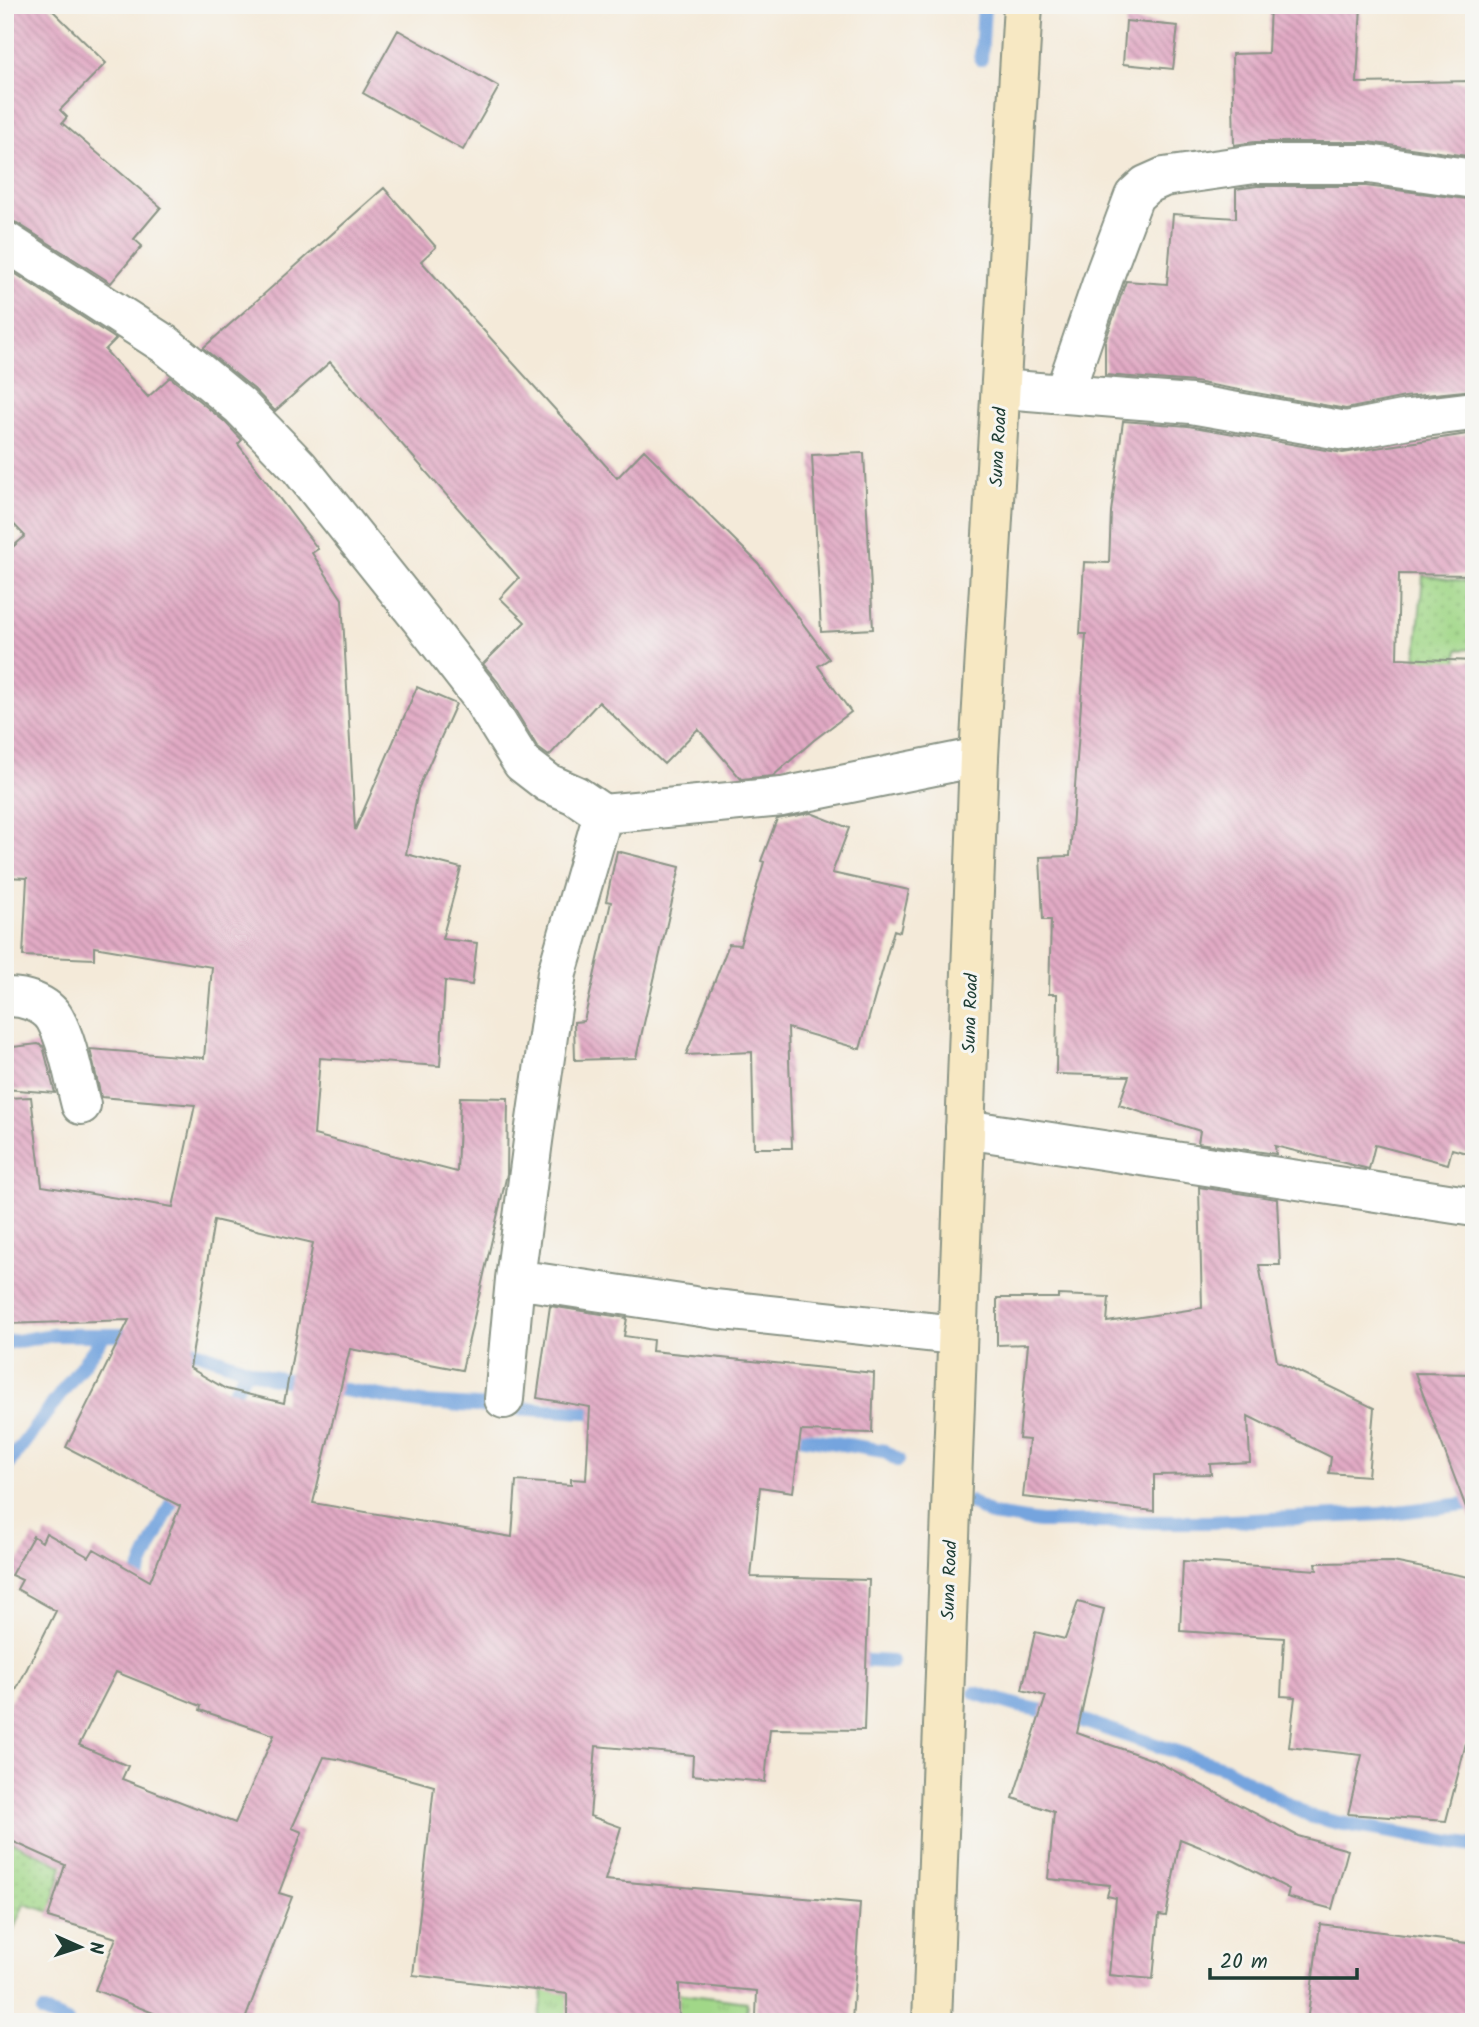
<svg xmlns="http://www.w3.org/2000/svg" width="1479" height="2027" font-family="Kalam,sans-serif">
  <defs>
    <pattern id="grass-tufts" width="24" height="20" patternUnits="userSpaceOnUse" patternTransform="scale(1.75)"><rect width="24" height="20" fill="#a1d788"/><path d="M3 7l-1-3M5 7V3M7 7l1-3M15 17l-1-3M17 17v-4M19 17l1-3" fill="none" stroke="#8ab976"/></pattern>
    <pattern id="park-dots" width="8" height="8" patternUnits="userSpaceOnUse" patternTransform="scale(1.75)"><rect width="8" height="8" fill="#a1d788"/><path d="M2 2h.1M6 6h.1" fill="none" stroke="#8ab976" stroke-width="1.8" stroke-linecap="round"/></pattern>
    <pattern id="building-back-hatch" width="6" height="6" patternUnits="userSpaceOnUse" patternTransform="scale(1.75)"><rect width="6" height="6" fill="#e2aac5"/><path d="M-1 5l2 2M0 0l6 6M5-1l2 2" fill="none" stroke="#b78ca1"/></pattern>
  </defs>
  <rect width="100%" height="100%" fill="#f6f6f2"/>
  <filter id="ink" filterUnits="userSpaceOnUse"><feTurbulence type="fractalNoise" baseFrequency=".0143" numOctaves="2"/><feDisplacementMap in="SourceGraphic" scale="14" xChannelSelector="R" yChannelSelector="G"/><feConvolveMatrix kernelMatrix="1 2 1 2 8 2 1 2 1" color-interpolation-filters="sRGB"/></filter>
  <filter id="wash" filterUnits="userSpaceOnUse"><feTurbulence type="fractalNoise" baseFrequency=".00686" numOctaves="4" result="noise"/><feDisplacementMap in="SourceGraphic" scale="28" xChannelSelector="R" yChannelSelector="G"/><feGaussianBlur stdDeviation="1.57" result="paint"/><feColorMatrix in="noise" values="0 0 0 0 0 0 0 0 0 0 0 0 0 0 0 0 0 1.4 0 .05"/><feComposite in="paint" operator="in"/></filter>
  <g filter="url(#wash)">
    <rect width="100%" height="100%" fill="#f4ead9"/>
    <!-- grass -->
    <path fill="url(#grass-tufts)" stroke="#608a5e" stroke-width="2" d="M 545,1977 L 747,2002 L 746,2022 L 538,2022 Z"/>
    <!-- park -->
    <path fill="url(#park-dots)" stroke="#608a5e" stroke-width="2" d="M 1423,575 L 1474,583 L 1474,649 L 1458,650 L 1455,685 L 1414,678 Z
      M 5,1839 L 62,1865 L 51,1912 L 24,1904 L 5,1951 Z"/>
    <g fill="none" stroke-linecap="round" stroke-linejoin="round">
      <!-- stream -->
      <path stroke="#75a4de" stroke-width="14" d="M 981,59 L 984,5
        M 5,1343 L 53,1335 L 139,1335
        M 176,1344 L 269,1377 L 421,1403 L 606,1413
        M 226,1406 L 247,1369
        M 782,1434 L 884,1451 L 898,1460
        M 5,1468 L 104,1336
        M 970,1502 L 992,1515 L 1040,1522 L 1211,1522 L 1381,1514 L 1474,1503
        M 134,1583 L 179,1486
        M 850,1660 L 892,1662
        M 975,1693 L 1019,1706 L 1065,1715 L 1225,1768 L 1309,1816 L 1339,1823 L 1474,1846
        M 43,2012 L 67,2022"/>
    </g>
    <g id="blocks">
      <!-- building -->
      <path fill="url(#building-back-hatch)" fill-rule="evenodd" d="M 5,5 L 47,5 L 106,63 L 60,110 L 67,117 L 62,123 L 161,207 L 134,239 L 142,246 L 111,283 L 17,223 L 5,219 Z
        M 1270,5 L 1361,5 L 1357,83 L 1474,81 L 1474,157 L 1368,142 L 1255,142 L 1234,145 L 1232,54 L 1268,53 Z
        M 1126,21 L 1178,26 L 1173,69 L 1123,64 Z
        M 398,30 L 499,87 L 463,150 L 363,93 Z
        M 1257,186 L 1366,186 L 1474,200 L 1474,390 L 1405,397 L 1346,409 L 1195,382 L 1105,375 L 1105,342 L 1126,281 L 1167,284 L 1173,214 L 1236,218 L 1236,189 Z
        M 384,188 L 436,247 L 421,261 L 617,478 L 644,450 L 758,563 L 829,659 L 818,666 L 851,712 L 814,740 L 773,776 L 741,779 L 698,729 L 664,764 L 599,702 L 549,756 L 538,748 L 498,682 L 483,664 L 525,622 L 500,598 L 519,578 L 330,362 L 275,411 L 254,389 L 203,348 Z
        M 5,267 L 116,339 L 105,350 L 148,397 L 170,377 L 225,422 L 242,440 L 238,444 L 318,549 L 312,553 L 342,599 L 355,830 L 417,687 L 456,704 L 418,789 L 406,854 L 461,868 L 442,939 L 477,943 L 472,985 L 445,981 L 440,1066 L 320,1058 L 314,1135 L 457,1172 L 460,1097 L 508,1098 L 507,1174 L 462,1370 L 350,1349 L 313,1503 L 512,1537 L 516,1481 L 571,1485 L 571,1479 L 586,1480 L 590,1407 L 537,1398 L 550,1306 L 627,1318 L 624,1336 L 653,1340 L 652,1351 L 874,1373 L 872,1433 L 801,1431 L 793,1492 L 760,1487 L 751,1577 L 869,1580 L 864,1730 L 770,1729 L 765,1782 L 692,1775 L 693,1755 L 596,1746 L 590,1816 L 621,1827 L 605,1880 L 860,1903 L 852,2021 L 756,2016 L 757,1991 L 679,1984 L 679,2022 L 567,2022 L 567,1994 L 413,1975 L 434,1786 L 338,1759 L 324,1757 L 292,1828 L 302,1832 L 279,1893 L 292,1897 L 244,2022 L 176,2022 L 95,1990 L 116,1938 L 48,1917 L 65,1865 L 5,1838 L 5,1712 L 56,1611 L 17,1589 L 22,1580 L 11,1575 L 33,1536 L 42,1542 L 46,1533 L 89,1557 L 94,1549 L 150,1581 L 180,1506 L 66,1447 L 129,1320 L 5,1324 L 5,1098 L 31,1097 L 42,1186 L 173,1207 L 195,1105 L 101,1097 L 90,1049 L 204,1058 L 212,967 L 94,947 L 94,959 L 23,956 L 27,878 L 5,877 L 5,554 L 25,536 L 5,515 ZM 214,1220 L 313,1243 L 284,1403 L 226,1389 L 190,1368 ZM 116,1672 L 201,1706 L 200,1710 L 274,1735 L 235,1823 L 122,1779 L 128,1766 L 79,1745 Z
        M 1123,421 L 1188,426 L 1343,453 L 1474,433 L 1474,575 L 1399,574 L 1397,658 L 1474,661 L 1474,1155 L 1452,1149 L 1448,1164 L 1375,1145 L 1369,1169 L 1275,1146 L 1276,1154 L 1198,1143 L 1200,1131 L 1119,1105 L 1129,1076 L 1056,1074 L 1057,994 L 1049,994 L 1051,920 L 1043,920 L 1040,857 L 1070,856 L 1086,634 L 1080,634 L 1084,562 L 1109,563 L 1111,512 Z
        M 864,453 L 873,629 L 821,632 L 812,455 Z
        M 811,813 L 849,828 L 832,873 L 909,890 L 900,932 L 894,930 L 860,1049 L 788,1028 L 792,1148 L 754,1148 L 752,1052 L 686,1055 L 729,944 L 740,945 L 764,862 L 761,861 L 777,819 Z
        M 617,851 L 680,867 L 636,1058 L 575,1060 L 574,1022 L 584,1021 L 611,902 L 606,901 Z
        M 38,1044 L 43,1046 L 55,1093 L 5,1089 L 5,1048 Z
        M 1199,1187 L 1277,1199 L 1280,1265 L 1259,1265 L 1277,1361 L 1374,1408 L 1368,1476 L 1329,1473 L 1331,1457 L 1248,1416 L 1250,1462 L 1210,1464 L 1211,1474 L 1154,1475 L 1154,1511 L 1023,1497 L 1029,1440 L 1019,1439 L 1028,1344 L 997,1345 L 997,1298 L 1058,1298 L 1058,1295 L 1109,1297 L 1107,1322 L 1202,1308 Z
        M 1415,1373 L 1474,1374 L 1474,1517 L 1470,1518 Z
        M 1183,1561 L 1317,1570 L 1316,1563 L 1393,1562 L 1474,1578 L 1474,1712 L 1446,1821 L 1348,1814 L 1362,1755 L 1289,1747 L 1295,1697 L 1281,1696 L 1284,1638 L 1180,1631 Z
        M 1078,1602 L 1104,1609 L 1077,1733 L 1156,1761 L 1298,1836 L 1348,1850 L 1332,1909 L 1287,1897 L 1289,1889 L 1235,1861 L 1180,1839 L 1166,1916 L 1159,1915 L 1153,1979 L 1109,1975 L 1116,1898 L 1107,1896 L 1110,1885 L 1048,1879 L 1054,1812 L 1013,1798 L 1046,1696 L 1022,1690 L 1035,1632 L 1065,1639 Z
        M 1320,1924 L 1474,1944 L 1474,2022 L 1307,2022 Z"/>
    </g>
  </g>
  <g filter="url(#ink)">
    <use href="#blocks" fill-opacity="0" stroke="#8a9486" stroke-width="2"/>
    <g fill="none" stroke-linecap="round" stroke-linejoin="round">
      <defs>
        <path id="street" d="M 5,241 L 166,345 L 240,406 L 299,467 L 423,622 L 479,694 L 522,763 L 548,783 L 575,795 L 603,814 L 782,797 L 979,757
          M 1002,389 L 1191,404 L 1346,431 L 1408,419 L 1474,411
          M 1064,394 L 1106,271 L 1134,196 L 1146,185 L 1164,177 L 1255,164 L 1368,164 L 1474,179
          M 5,997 C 22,996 46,1003 55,1019 C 68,1042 74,1079 81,1105
          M 965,1129 L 1474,1207
          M 515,1279 L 714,1309 L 956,1335
          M 504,1399 L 515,1279 L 533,1141 L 557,973 L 603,814"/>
        <path id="secondary" d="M 932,2022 L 979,757 L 1023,5"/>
      </defs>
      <!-- street casing -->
      <use href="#street" stroke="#8a9486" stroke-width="42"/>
      <!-- secondary casing -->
      <use href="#secondary" stroke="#8a9486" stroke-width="42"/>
      <!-- street -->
      <use href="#street" stroke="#fff" stroke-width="38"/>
      <!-- secondary -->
      <use href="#secondary" stroke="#f7e8c3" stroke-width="38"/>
    </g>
  </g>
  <g text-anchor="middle" stroke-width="6" stroke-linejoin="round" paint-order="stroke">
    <!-- street labels -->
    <g font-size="18" fill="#1f3d34" stroke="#f6f6f2">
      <text transform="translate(998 447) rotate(-87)" y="6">Suna Road</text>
      <text transform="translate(970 1013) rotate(-88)" y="6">Suna Road</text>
      <text transform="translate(949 1580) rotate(-88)" y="6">Suna Road</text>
    </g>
  </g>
  <!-- margin -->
  <rect width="1479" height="2027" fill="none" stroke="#f6f6f2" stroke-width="28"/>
  <!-- north arrow -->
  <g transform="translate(80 1947) rotate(93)" stroke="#f6f6f2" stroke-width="5" paint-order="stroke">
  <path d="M0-5L12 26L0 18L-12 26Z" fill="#1f3d34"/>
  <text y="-10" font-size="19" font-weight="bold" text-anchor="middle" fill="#1f3d34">N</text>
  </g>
  <!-- scale -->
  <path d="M1210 1968v10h147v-10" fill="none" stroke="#1f3d34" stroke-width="3.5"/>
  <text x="1220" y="1968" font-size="21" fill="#1f3d34" stroke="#f6f6f2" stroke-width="5" paint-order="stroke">20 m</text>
</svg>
